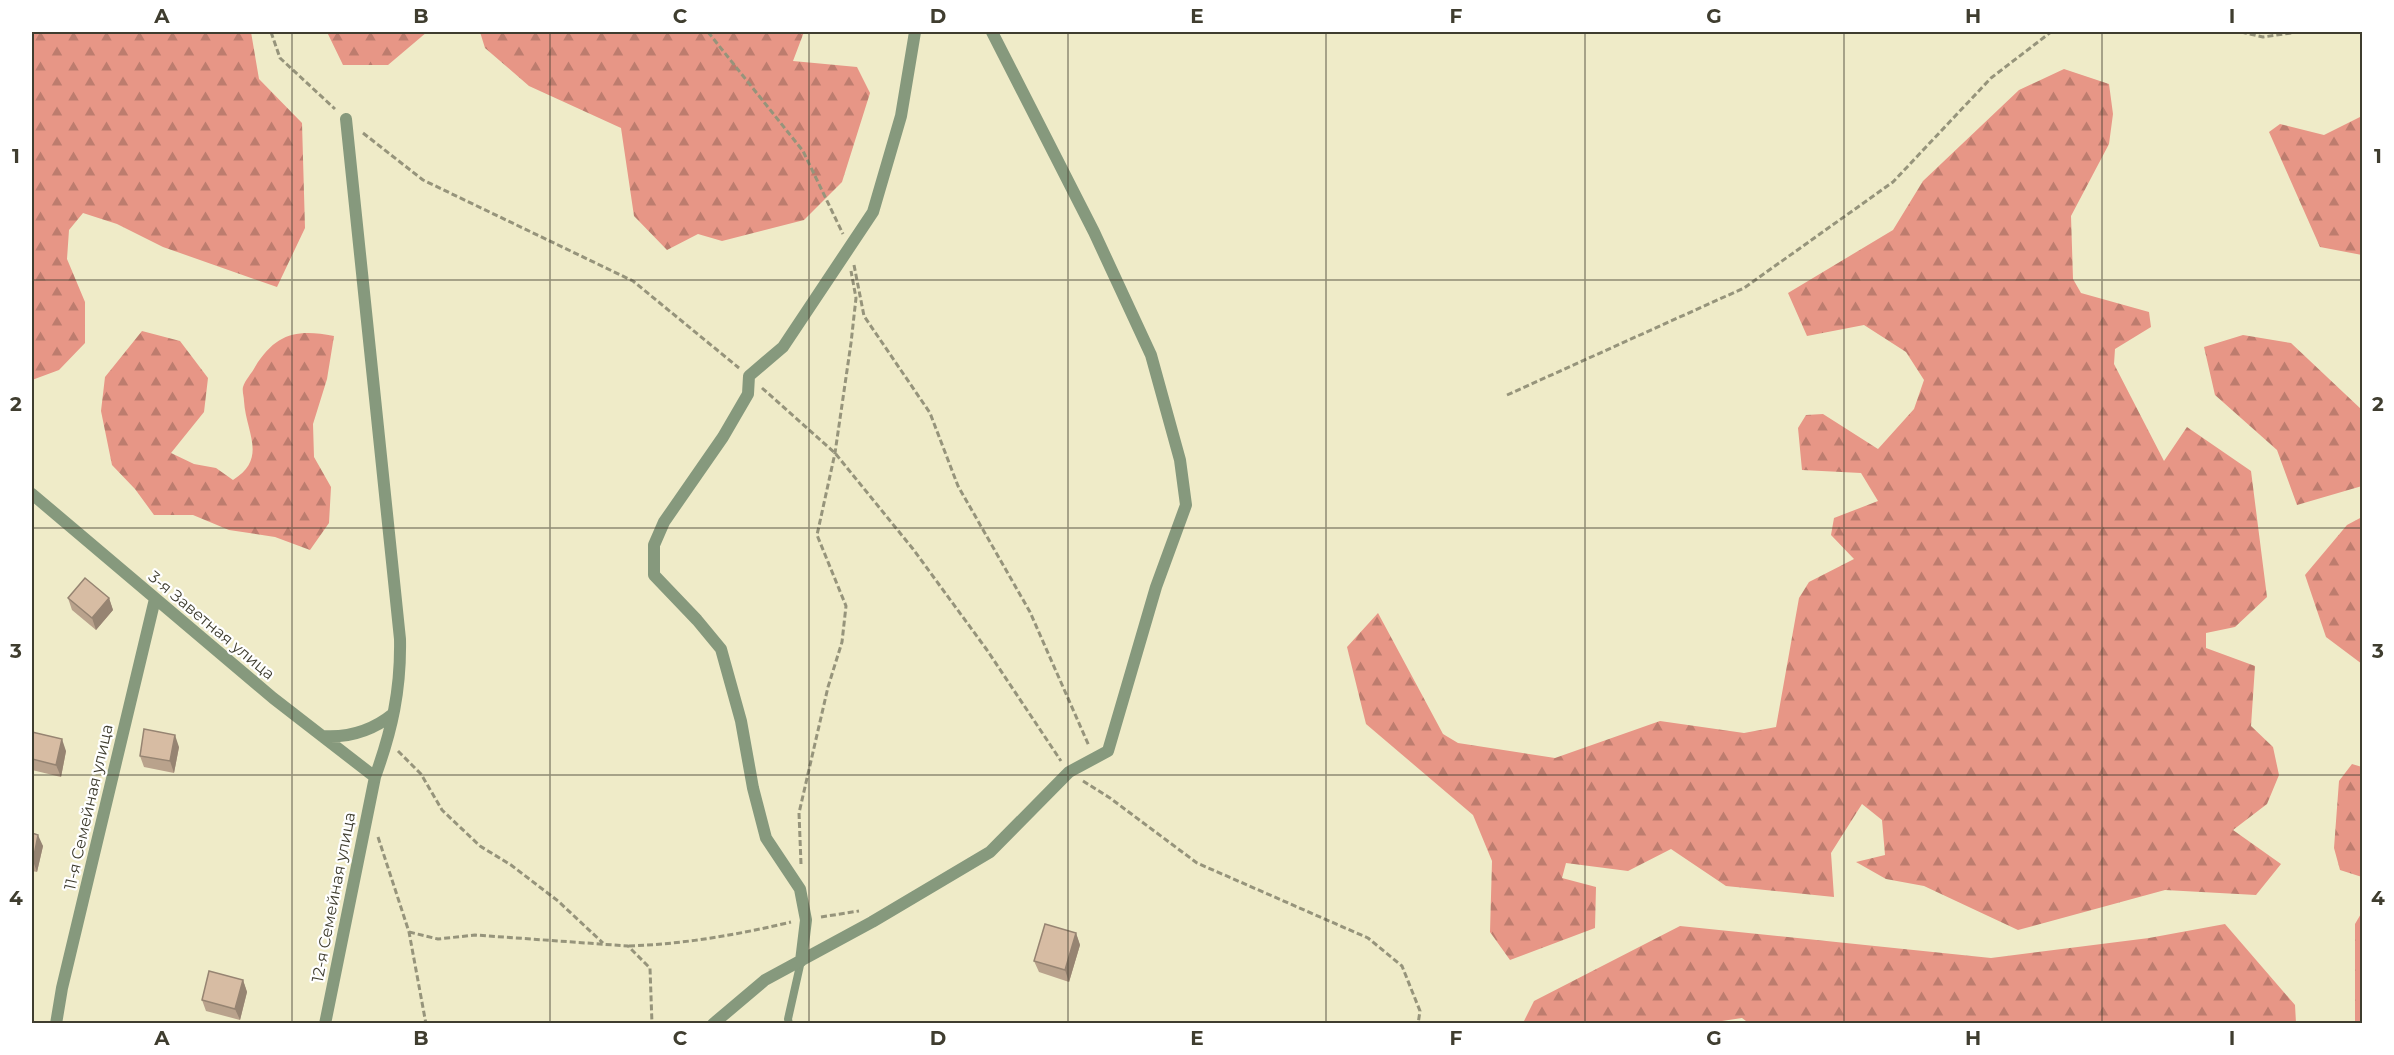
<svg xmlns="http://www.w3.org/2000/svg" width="2394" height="1055" font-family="Montserrat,sans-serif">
  <defs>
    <pattern id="forest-firs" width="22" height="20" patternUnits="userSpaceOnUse" patternTransform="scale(1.5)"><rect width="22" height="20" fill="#e79686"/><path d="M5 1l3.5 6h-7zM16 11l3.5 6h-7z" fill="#bd7c6e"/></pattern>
  </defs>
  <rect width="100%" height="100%" fill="#efebc8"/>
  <!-- forest -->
  <path fill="url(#forest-firs)" d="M 32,32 L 251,32 L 259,79 L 302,123 L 305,228 L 277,287 L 163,247 L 117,224 L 83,213 L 69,230 L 67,259 L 85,302 L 85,343 L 59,370 L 32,380 Z
    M 327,32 L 427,32 L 388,65 L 343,65 Z
    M 480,32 L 804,32 L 793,61 L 857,67 L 870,93 L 842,182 L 804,220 L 722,241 L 698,234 L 667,250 L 634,216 L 621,128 L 529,86 L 485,48 Z
    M 2064,69 L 2109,84 L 2113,114 L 2109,144 L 2071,216 L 2073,279 L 2081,293 L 2149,312 L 2151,327 L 2115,349 L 2114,364 L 2164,461 L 2187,427 L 2251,471 L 2267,597 L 2235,627 L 2206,633 L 2206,648 L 2255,666 L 2251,726 L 2273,747 L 2279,775 L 2267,804 L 2233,830 L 2281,864 L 2256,895 L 2165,890 L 2018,930 L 1924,886 L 1886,879 L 1856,862 L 1885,855 L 1882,820 L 1862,804 L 1831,853 L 1834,897 L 1726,886 L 1671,849 L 1628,871 L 1566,863 L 1562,878 L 1596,887 L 1595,928 L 1510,960 L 1490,932 L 1492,861 L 1473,815 L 1366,724 L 1347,647 L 1378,613 L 1443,734 L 1458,743 L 1555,758 L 1660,721 L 1744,733 L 1776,727 L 1799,598 L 1809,582 L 1854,559 L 1831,535 L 1834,518 L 1878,501 L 1861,473 L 1802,470 L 1798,428 L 1806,415 L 1823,414 L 1878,449 L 1914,409 L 1924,380 L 1906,352 L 1864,325 L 1807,336 L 1788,293 L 1893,230 L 1923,181 L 2019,90 Z
    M 2362,116 L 2362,255 L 2320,247 L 2269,132 L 2280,124 L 2324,135 Z
    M 142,331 L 180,341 L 208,378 L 204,412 L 171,453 L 194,464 L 216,468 L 233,480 C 268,458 246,433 244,401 C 244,397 242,391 243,387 C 245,380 252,373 255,367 C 276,333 297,329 334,336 L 327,379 L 313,424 L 314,457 L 331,487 L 329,523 L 310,550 L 275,537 L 229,530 L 193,515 L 154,515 L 135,489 L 112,465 L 101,411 L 105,377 Z
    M 2243,335 L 2291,343 L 2362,410 L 2362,486 L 2297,505 L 2277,450 L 2215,395 L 2204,347 Z
    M 2362,517 L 2362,664 L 2326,637 L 2305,575 L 2347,525 Z
    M 2352,764 L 2362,767 L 2362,877 L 2340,870 L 2334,848 L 2339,781 Z
    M 2362,912 L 2362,1023 L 2355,1023 L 2355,924 Z
    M 2225,924 L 2295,1005 L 2296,1023 L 1750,1024 L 1742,1018 L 1702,1024 L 1523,1023 L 1534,1001 L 1680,926 L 1991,958 L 2149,938 Z"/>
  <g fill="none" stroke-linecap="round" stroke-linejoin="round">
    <!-- path -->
    <path stroke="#96947b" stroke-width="3" stroke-dasharray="6 3" stroke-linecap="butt" d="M 271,32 L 280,58 L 335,109
      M 708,32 L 803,151 L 843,234
      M 2241,32 L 2263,37 L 2298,32
      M 363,133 L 423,180 L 633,281 L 739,368
      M 854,265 L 864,316 L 930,413 L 958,486 L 1030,612 L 1089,746
      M 762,388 L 835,453 L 913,549 L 987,650 L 1061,761
      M 1507,395 L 1744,288 L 1893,182 L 1991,78 L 2051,32
      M 398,751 L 421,774 L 442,810 L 480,846 L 511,865 L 558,901 L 603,943
      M 1083,781 L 1110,798 L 1197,863 L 1368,938 L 1402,966 L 1420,1011 L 1418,1024
      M 378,837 L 409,932 L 426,1024
      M 801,864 L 799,813 L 828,687 L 842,642 L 846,606 L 817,535 L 835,453 L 851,343 L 856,298 L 851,271
      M 821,917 L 859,911
      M 409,932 L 438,939 L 475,935 L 628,946 L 650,968 L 652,1024
      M 629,946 C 684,944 737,935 791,922"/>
    <!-- service -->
    <path stroke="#86997d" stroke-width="8" d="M 789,1024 L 788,1019 L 801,961"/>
    <!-- minor -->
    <path stroke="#86997d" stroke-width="12" d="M 32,494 L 273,698 L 375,777
      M 322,736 C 349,738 372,731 393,714
      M 801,961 L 806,920 L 800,889 L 766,838 L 753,788 L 741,721 L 721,649 L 697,620 L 654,575 L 654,545 L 664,522 L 723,437 L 748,394 L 749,376 L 783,347 L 873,212 L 901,116 L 915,32
      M 56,1024 L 62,988 L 155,599
      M 325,1024 L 375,777 C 392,730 401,690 400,639 L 346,119
      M 713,1024 L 765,980 L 872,922 L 990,852 L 1069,772 L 1108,751 L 1156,587 L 1186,505 L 1180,460 L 1151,355 L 1094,232 L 992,32"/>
  </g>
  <!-- wall -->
  <path fill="#b9a28c" d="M 68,598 L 109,598 L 113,610 L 96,630 L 72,610 Z
    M 32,732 L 66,751 L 61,777 L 32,770 Z
    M 179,747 L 174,773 L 144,767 L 140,756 Z
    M 32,833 L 43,846 L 37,872 L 32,871 Z
    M 1076,933 L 1080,945 L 1069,982 L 1039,972 L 1034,961 Z
    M 243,980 L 247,992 L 240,1020 L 206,1011 L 202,1000 Z"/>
  <!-- shaded-wall -->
  <path fill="#968472" d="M 109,598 L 113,610 L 96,630 L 92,618 Z
    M 175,735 L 179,747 L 174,773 L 170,761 Z
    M 62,739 L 66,751 L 61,777 L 56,765 Z
    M 38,835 L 43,846 L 37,872 L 33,861 Z
    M 1076,933 L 1080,945 L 1069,982 L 1065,970 Z
    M 243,980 L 247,992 L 240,1020 L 235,1009 Z"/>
  <!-- building -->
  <path fill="#d7bca3" stroke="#968472" stroke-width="1.5" d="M 85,578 L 109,598 L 92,618 L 68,598 Z
    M 144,729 L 175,735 L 170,761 L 140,756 Z
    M 32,732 L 62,739 L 56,765 L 32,759 Z
    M 32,833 L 38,835 L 33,861 L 32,860 Z
    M 1045,924 L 1076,933 L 1065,970 L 1034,961 Z
    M 209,971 L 243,980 L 235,1009 L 202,1000 Z"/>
  <!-- grid -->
  <path fill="none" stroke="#3f3d2f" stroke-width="1.5" stroke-opacity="0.55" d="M 292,32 L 292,1024M 550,32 L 550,1024M 809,32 L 809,1024M 1068,32 L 1068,1024M 1326,32 L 1326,1024M 1585,32 L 1585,1024M 1844,32 L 1844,1024M 2102,32 L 2102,1024M 32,280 L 2362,280M 32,528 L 2362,528M 32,775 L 2362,775"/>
  <g text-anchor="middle" stroke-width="4.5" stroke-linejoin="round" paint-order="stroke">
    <!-- street labels -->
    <g font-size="16" fill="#3f3d2f" stroke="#fff">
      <text transform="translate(212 625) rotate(40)" y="6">3-я Заветная улица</text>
      <text transform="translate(88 807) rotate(-77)" y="6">11-я Семейная улица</text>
      <text transform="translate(333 897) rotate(-79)" y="6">12-я Семейная улица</text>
    </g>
  </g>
  <!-- border -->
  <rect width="2394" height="1055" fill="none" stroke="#ffffff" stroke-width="66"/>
  <rect x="33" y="33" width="2328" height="989" fill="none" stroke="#3f3d2f" stroke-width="2"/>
  <g font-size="20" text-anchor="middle" font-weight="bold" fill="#3f3d2f">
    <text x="162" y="23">A</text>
    <text x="421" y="23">B</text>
    <text x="680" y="23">C</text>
    <text x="938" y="23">D</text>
    <text x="1197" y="23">E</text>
    <text x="1456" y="23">F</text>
    <text x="1714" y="23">G</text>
    <text x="1973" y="23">H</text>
    <text x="2232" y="23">I</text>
    <text x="16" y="163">1</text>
    <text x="2378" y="163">1</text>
    <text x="16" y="411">2</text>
    <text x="2378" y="411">2</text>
    <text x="16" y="658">3</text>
    <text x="2378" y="658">3</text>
    <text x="16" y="905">4</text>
    <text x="2378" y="905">4</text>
    <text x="162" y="1045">A</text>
    <text x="421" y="1045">B</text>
    <text x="680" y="1045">C</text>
    <text x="938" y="1045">D</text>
    <text x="1197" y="1045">E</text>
    <text x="1456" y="1045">F</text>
    <text x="1714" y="1045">G</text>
    <text x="1973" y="1045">H</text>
    <text x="2232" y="1045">I</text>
  </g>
</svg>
